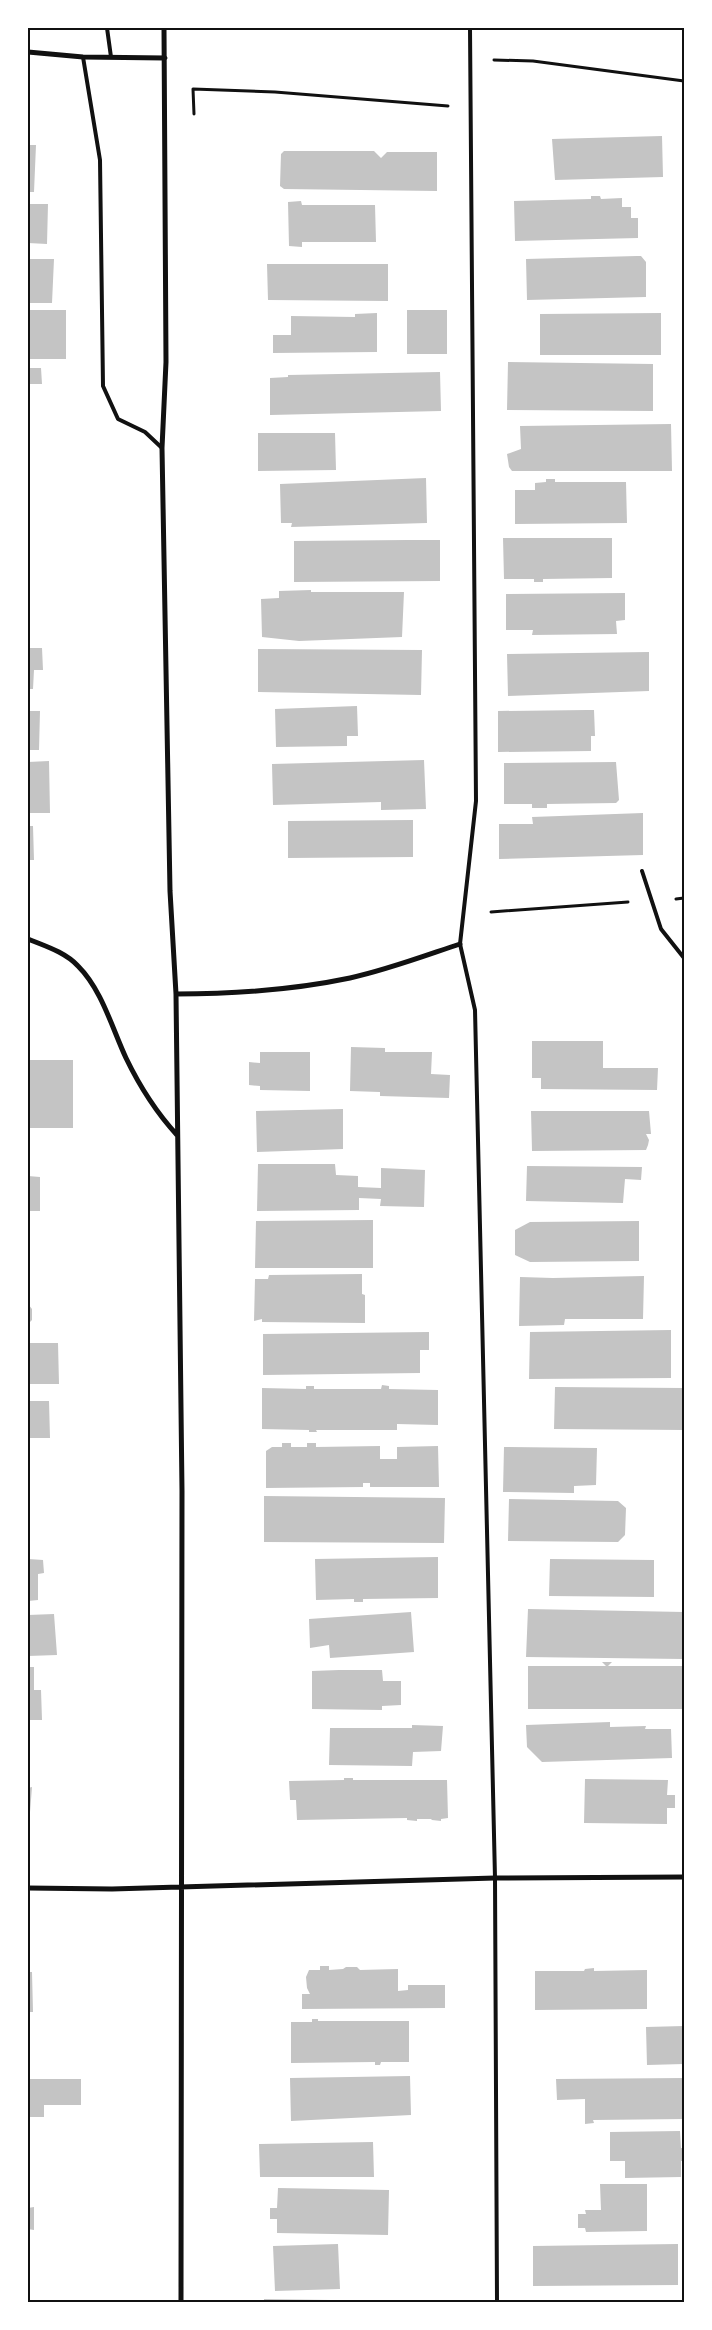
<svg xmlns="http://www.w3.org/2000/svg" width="712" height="2330" font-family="Cabin,sans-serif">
  <rect width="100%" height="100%" fill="#fff"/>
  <!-- building -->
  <path fill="#c4c4c4" d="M 662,136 L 663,177 L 555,180 L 552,139 Z
    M 28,145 L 36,145 L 34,192 L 28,192 Z
    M 284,151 L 374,151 L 381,158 L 387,152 L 437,152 L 437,191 L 284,189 L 280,186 L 281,154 Z
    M 591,196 L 600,196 L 601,199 L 622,198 L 622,207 L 631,207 L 631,218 L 638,218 L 638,238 L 515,241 L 514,201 L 591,199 Z
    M 301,201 L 302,205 L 375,205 L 376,242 L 302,242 L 302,247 L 289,246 L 288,202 Z
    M 28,204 L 48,204 L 47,244 L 28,243 Z
    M 637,256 L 641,256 L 646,262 L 646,297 L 527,300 L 526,259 Z
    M 28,259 L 54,259 L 52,303 L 28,303 Z
    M 267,264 L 388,264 L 388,301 L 268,300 Z
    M 28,310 L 66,310 L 66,359 L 28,359 Z
    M 407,310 L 447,310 L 447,354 L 407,354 Z
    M 377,313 L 377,352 L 273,353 L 273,335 L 291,335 L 291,316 L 355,317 L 355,314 Z
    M 661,313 L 661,355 L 540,355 L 540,314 Z
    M 508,362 L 653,364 L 653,411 L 507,410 Z
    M 28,368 L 41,368 L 42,384 L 28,384 Z
    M 440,372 L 441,411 L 270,415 L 270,378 L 288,377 L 288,375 Z
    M 671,424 L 672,471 L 512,471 L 509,467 L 507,454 L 521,449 L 520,426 Z
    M 258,433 L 335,433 L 336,470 L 258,471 Z
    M 426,478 L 427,523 L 291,527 L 292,523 L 281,523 L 280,484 Z
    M 546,479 L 555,479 L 555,482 L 626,482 L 627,523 L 515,524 L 515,490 L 535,490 L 535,483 L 546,482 Z
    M 503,538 L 612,538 L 612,578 L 543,579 L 543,582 L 534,582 L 534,579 L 504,579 Z
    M 407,540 L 440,540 L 440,581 L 294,582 L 294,541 Z
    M 311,590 L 311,592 L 404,592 L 402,637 L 299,641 L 262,637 L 261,599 L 279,598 L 279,591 Z
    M 625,593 L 625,620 L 616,621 L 617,634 L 532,635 L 533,630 L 506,630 L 506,594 Z
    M 28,648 L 42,648 L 43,670 L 34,670 L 33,689 L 28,689 Z
    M 258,649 L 422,650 L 421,695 L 258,692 Z
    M 649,652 L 649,691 L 508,696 L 507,654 Z
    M 357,706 L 358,736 L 347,736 L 347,746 L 276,747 L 275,709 Z
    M 587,710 L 594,710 L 595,736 L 591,736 L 591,751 L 498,752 L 498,711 Z
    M 28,711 L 40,711 L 39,750 L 28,750 Z
    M 424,760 L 426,809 L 381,810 L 381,802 L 273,805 L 272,764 Z
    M 49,761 L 50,813 L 28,813 L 28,762 Z
    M 616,762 L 619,800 L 616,803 L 547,804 L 547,808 L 532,808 L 532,804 L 504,804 L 504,763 Z
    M 643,813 L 643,855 L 499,859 L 499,824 L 533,824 L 532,817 Z
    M 413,820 L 413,857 L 288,858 L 288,821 Z
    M 28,826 L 33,826 L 34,860 L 28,860 Z
    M 532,1041 L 603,1041 L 603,1068 L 658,1068 L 657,1090 L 541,1089 L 541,1078 L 532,1078 Z
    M 351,1047 L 385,1048 L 385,1052 L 432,1052 L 431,1074 L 450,1075 L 449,1098 L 380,1096 L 380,1092 L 350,1091 Z
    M 260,1052 L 310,1052 L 310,1091 L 260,1090 L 260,1086 L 249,1085 L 249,1062 L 260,1063 Z
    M 28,1060 L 73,1060 L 73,1128 L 28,1128 Z
    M 343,1109 L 343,1149 L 257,1152 L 256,1111 Z
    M 531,1111 L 649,1111 L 651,1134 L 646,1134 L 649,1140 L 648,1145 L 646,1150 L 532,1151 Z
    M 258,1164 L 335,1164 L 336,1175 L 358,1176 L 358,1187 L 381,1188 L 381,1168 L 425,1170 L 424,1207 L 380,1206 L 381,1199 L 359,1198 L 359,1210 L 257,1211 Z
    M 527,1166 L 642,1167 L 641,1180 L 625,1179 L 623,1203 L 526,1201 Z
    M 28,1176 L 40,1177 L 40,1211 L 28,1211 Z
    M 373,1220 L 373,1268 L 255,1268 L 256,1221 Z
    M 639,1221 L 639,1261 L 530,1262 L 515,1255 L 515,1230 L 530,1222 Z
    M 362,1274 L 362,1294 L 365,1295 L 365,1323 L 262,1322 L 262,1319 L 254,1321 L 255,1279 L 268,1279 L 269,1275 Z
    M 644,1276 L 643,1319 L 565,1319 L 564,1325 L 519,1326 L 520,1277 L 553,1278 Z
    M 28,1304 L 32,1309 L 32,1320 L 28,1324 Z
    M 671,1330 L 671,1378 L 529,1379 L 530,1332 Z
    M 429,1332 L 429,1350 L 420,1350 L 420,1373 L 263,1375 L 263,1334 Z
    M 28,1343 L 58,1343 L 59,1384 L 28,1384 Z
    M 382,1385 L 389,1386 L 389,1389 L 438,1390 L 438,1425 L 397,1424 L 397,1430 L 316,1430 L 317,1432 L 309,1432 L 309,1430 L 262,1429 L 262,1388 L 306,1389 L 306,1386 L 314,1386 L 314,1389 L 381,1389 Z
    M 555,1387 L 684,1388 L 684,1430 L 554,1429 Z
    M 28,1401 L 49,1401 L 50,1438 L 28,1438 Z
    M 282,1443 L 291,1443 L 291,1447 L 307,1447 L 307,1443 L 316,1443 L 316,1447 L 380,1446 L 380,1459 L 397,1459 L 397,1447 L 438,1446 L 439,1487 L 370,1487 L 370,1483 L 363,1483 L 363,1487 L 266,1488 L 266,1451 L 272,1447 L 282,1447 Z
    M 504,1447 L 597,1448 L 596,1485 L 574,1486 L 574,1493 L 503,1492 Z
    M 264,1496 L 445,1498 L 444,1543 L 264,1542 Z
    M 509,1499 L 618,1501 L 626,1508 L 625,1535 L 618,1542 L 508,1541 Z
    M 438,1557 L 438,1598 L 363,1599 L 363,1602 L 354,1602 L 354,1599 L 316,1600 L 315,1559 Z
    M 28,1559 L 43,1560 L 44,1573 L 38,1574 L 38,1600 L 28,1601 Z
    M 550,1559 L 654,1560 L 654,1597 L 549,1596 Z
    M 528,1609 L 684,1612 L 683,1659 L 526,1657 Z
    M 411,1612 L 414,1652 L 330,1658 L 329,1645 L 310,1648 L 309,1619 Z
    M 54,1614 L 57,1655 L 28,1656 L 28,1615 Z
    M 602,1662 L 612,1662 L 608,1666 L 684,1666 L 684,1709 L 528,1709 L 528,1666 L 606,1666 Z
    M 28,1667 L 34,1667 L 34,1690 L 41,1690 L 42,1720 L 28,1720 Z
    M 339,1670 L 382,1670 L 383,1681 L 401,1681 L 401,1705 L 382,1706 L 382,1710 L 312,1709 L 312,1671 Z
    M 610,1722 L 610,1727 L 646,1726 L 645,1729 L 671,1729 L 672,1758 L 542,1762 L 527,1747 L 526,1725 Z
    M 412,1725 L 443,1726 L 441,1751 L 413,1752 L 412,1766 L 329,1765 L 330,1728 L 412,1728 Z
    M 28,1729 L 30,1729 L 30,1755 L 28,1755 Z
    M 344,1778 L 353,1778 L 353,1780 L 447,1780 L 448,1818 L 441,1819 L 441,1821 L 432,1820 L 431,1819 L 417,1819 L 417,1821 L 407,1820 L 407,1818 L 297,1820 L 296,1800 L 290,1800 L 289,1781 L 344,1780 Z
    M 585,1779 L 668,1780 L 667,1795 L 675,1795 L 675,1808 L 667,1808 L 667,1824 L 584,1823 Z
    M 32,1787 L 29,1825 L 28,1825 L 28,1788 Z
    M 320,1966 L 329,1966 L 329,1970 L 343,1969 L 346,1967 L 357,1967 L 360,1970 L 398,1969 L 398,1991 L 408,1990 L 408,1985 L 445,1985 L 445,2008 L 302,2009 L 302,1994 L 310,1994 L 307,1988 L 306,1977 L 309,1970 L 320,1970 Z
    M 594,1968 L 594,1971 L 647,1970 L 647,2009 L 535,2010 L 535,1971 L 584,1971 L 585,1969 Z
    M 28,1972 L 32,1972 L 33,2012 L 28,2012 Z
    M 312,2019 L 318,2019 L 318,2021 L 409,2021 L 409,2062 L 381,2062 L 380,2065 L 375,2065 L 375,2062 L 291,2063 L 291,2022 L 312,2022 Z
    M 684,2026 L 684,2064 L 647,2065 L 646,2027 Z
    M 410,2076 L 411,2115 L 291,2121 L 290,2078 Z
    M 684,2078 L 684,2119 L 593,2120 L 594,2123 L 585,2124 L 585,2099 L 557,2100 L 556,2079 Z
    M 28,2079 L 81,2079 L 81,2105 L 44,2105 L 44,2117 L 28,2117 Z
    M 680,2131 L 681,2148 L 684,2148 L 684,2161 L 681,2161 L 681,2177 L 625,2178 L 625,2161 L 610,2161 L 610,2132 Z
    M 373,2142 L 374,2177 L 260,2177 L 259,2144 Z
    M 600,2184 L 647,2184 L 647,2231 L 586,2232 L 585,2228 L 578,2228 L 578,2214 L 586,2214 L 585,2210 L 601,2210 Z
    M 278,2188 L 389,2190 L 388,2235 L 277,2233 L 277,2219 L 270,2219 L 270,2208 L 277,2208 Z
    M 34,2207 L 34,2230 L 28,2229 L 28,2208 Z
    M 338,2244 L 340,2289 L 275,2291 L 273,2246 Z
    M 678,2244 L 678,2285 L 533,2286 L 533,2246 Z
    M 264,2299 L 331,2300 L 331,2302 L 264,2302 Z
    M 560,2300 L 671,2300 L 671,2302 L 560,2302 Z"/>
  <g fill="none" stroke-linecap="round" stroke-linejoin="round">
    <!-- path -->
    <path stroke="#111" stroke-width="3" d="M 494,60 L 533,61 L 684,81
      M 194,114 L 193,89 L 275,92 L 448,106
      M 676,899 L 684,898
      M 491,912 L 628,902"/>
    <!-- service -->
    <path stroke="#111" stroke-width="4" d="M 107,28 L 111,57
      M 470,28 L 476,801 L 460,944 L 475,1010 L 495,1878 L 497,2302
      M 83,57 L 100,160 L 103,386 L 118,419 L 145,432 L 162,448
      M 642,871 L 661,929 L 684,958"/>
    <!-- minor -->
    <path stroke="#111" stroke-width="5" d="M 164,28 L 166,362 L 162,448 L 170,891 L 176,994 L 182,1491 L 181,2302
      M 28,52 L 83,57 L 165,58
      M 28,939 C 45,946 65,952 78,966 C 102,990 112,1028 126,1058 C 140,1087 155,1111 177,1135
      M 176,994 C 235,994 293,990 350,978 C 387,970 424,956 460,944
      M 28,1888 L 112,1889 L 495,1878 L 684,1877"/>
  </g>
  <!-- border -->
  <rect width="712" height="2330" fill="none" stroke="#ffffff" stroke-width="58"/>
  <rect x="29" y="29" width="654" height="2272" fill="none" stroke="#111" stroke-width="2"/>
</svg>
